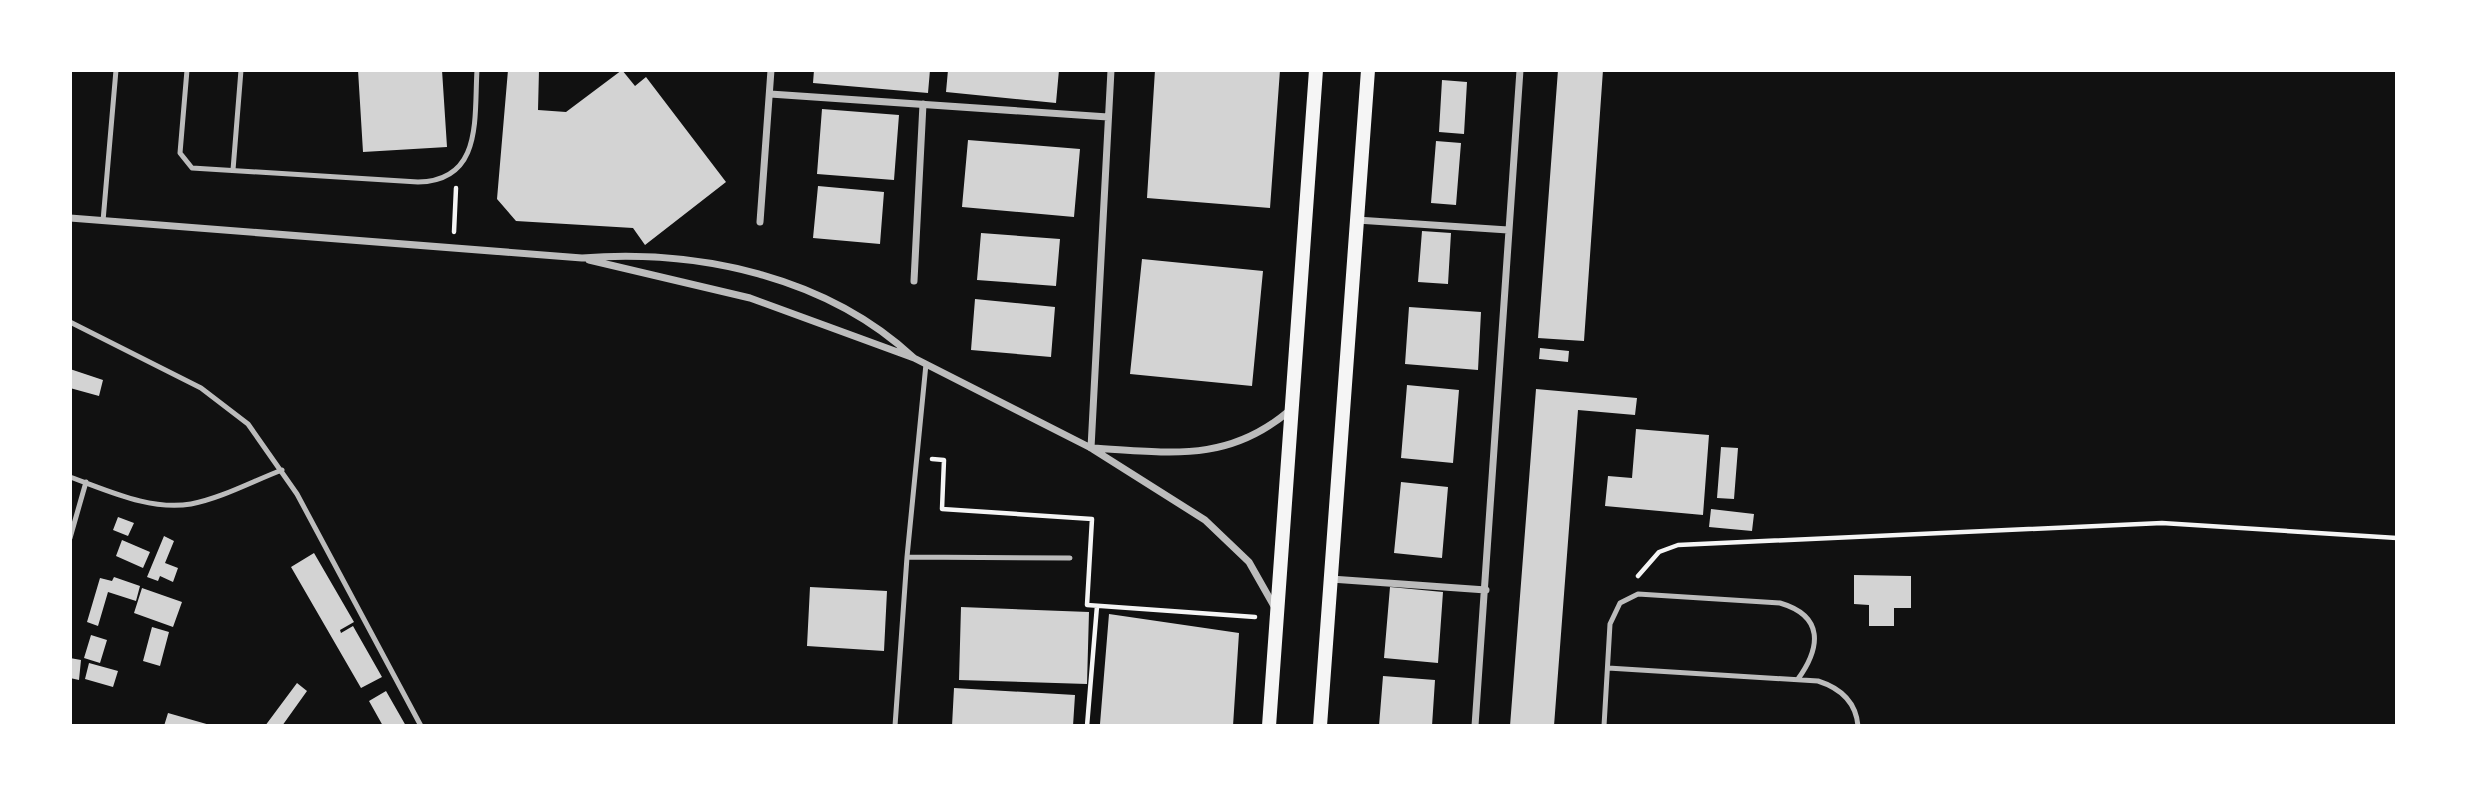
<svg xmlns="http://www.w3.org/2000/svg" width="2467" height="796" font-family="'Golos Text',sans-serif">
  <rect width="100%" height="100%" fill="#111"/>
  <!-- building -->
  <path fill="#d3d3d3" d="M 358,70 L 442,70 L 447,147 L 363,152 Z
    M 508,70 L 539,70 L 538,110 L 566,112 L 622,70 L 635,86 L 646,77 L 726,182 L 645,245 L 633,228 L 516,221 L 497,199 Z
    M 814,70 L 930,70 L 928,93 L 813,83 Z
    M 948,70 L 1059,70 L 1056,103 L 946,92 Z
    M 1155,70 L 1280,70 L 1270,208 L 1147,198 Z
    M 1558,70 L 1603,70 L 1584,341 L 1538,338 Z
    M 1442,80 L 1467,82 L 1464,134 L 1439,132 Z
    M 822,109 L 899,115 L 894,180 L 817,174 Z
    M 968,140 L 1080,149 L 1074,217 L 962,207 Z
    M 1436,141 L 1461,143 L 1456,205 L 1431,203 Z
    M 818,186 L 884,192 L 880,244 L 813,238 Z
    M 1422,231 L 1451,233 L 1448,284 L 1418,282 Z
    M 981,233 L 1060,239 L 1056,286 L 977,280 Z
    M 1142,259 L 1263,271 L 1252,386 L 1130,374 Z
    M 975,299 L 1055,307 L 1051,357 L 971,350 Z
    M 1409,307 L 1481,312 L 1478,370 L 1405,364 Z
    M 1540,348 L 1569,351 L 1568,362 L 1539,359 Z
    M 70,369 L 103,380 L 99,396 L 70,388 Z
    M 1407,385 L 1459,390 L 1453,463 L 1401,458 Z
    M 1536,389 L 1637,398 L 1635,415 L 1578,410 L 1554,726 L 1510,726 Z
    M 1636,429 L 1709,435 L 1703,515 L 1605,506 L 1608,476 L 1632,478 Z
    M 1721,447 L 1738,448 L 1734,499 L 1717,498 Z
    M 1401,482 L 1448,487 L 1442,558 L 1394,553 Z
    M 1711,509 L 1754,514 L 1752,531 L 1709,527 Z
    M 118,517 L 134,523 L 128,536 L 113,530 Z
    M 164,536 L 174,541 L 165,563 L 178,568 L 173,582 L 160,576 L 158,581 L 147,577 Z
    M 122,540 L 150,552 L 143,568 L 116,556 Z
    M 314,553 L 354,622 L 340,630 L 341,633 L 353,626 L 382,677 L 361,688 L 291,567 Z
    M 1854,575 L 1911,576 L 1911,608 L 1894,608 L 1894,626 L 1869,626 L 1869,605 L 1854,604 Z
    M 114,577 L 140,586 L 136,601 L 108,592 L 98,626 L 87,622 L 100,578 L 112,581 Z
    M 810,587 L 887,591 L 884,651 L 807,646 Z
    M 1390,587 L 1443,592 L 1438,663 L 1384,658 Z
    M 142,588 L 182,602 L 173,627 L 134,613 Z
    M 961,607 L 1089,612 L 1087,684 L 959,680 Z
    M 1109,614 L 1239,633 L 1233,726 L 1100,724 Z
    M 152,627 L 169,632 L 160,666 L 143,661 Z
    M 91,635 L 107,640 L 100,663 L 84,658 Z
    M 70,658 L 81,660 L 79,680 L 70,678 Z
    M 89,663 L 118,671 L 113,687 L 85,679 Z
    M 1383,676 L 1435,680 L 1432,726 L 1379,726 Z
    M 297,683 L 307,691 L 282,726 L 265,726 Z
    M 954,688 L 1075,695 L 1073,726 L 952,726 Z
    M 386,691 L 406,726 L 383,726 L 369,701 Z
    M 168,713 L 210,725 L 210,726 L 164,726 Z"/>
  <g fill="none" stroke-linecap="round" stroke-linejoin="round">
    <!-- path -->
    <path stroke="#f5f5f5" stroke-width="4.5" d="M 454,232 L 456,188
      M 932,459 L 944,460 L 942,509 L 1092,519 L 1087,605 L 1255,617
      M 1638,576 L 1659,552 L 1678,545 L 2162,523 L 2397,538
      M 1087,726 L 1097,606"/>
    <!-- service -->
    <path stroke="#bcbcbc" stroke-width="5" d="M 187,70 L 180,153 L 192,168 L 418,182 C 483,181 474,118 477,70
      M 233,170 L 241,70
      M 103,221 L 116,70
      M 70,322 L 201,388 L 248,424 L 297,494 L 421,726
      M 70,477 C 107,490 150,511 191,504 C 222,498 253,481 282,470
      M 70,538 L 86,482
      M 907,557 L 1070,558
      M 1608,668 L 1818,681 C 1840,688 1856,702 1858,726
      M 895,726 L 907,557 L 926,364
      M 1604,726 L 1610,624 L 1620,603 L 1638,594 L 1780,603 C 1824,616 1821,647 1798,679"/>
    <!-- minor -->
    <path stroke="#bcbcbc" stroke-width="7" d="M 770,94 L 1108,117
      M 70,218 L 582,258 C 698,249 826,276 914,358
      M 1357,220 L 1508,230
      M 760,222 L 771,70
      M 589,260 L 750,298 L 914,358 L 1091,448 L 1205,520 L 1249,562 L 1274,606
      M 914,281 L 923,104
      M 1091,448 L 1111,70
      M 1092,448 C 1168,452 1226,464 1289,411
      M 1331,579 L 1486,590
      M 1475,726 L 1520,70"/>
    <!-- secondary -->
    <path stroke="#f5f5f5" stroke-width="14" d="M 1269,726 L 1316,70
      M 1320,726 L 1368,70"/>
  </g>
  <!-- border -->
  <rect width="2467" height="796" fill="none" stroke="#ffffff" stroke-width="144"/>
</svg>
